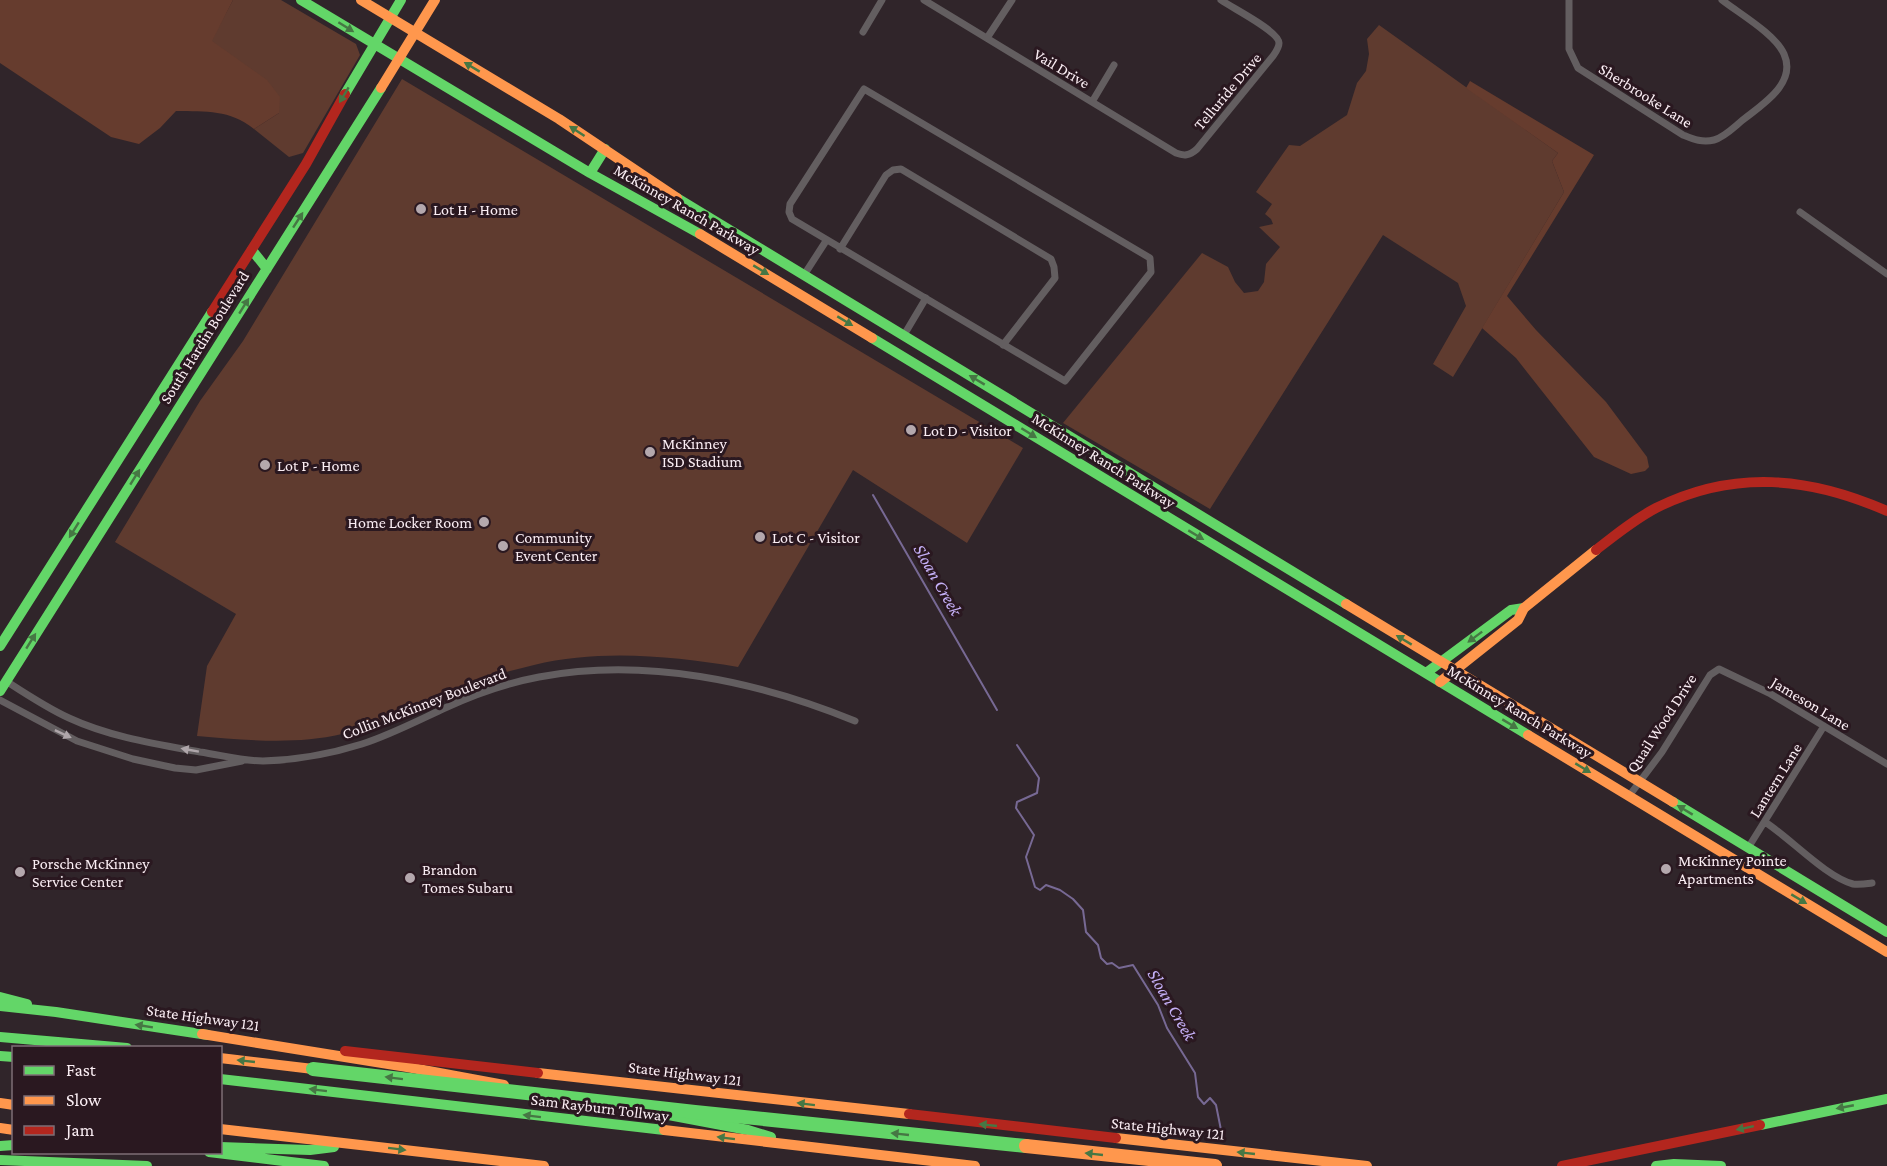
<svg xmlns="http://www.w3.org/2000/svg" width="1887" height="1166" font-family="'Crimson Pro',serif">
  <rect width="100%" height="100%" fill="#30252a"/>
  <!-- green -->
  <path fill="#5f3b2f" d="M 233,0 L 281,0 L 356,44 L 360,55 L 303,153 L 289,157 L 254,129 L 279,113 L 211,41 Z
    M 1379,25 L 1558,153 L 1552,161 L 1564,192 L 1453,377 L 1433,364 L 1466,306 L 1458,283 L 1383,235 L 1210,509 L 1063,423 L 1202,253 L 1228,267 L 1235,282 L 1244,293 L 1258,291 L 1264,282 L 1266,264 L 1280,247 L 1259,227 L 1273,224 L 1271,219 L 1265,214 L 1272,204 L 1256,192 L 1289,145 L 1300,146 L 1347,115 L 1357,83 L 1366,71 L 1369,54 L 1367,39 Z
    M 402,79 L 1023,448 L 967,543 L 853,470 L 738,667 C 671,656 601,649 534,665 C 510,671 484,677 460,687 C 421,704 384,724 342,734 C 295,745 245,740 197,736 L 207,666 L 236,614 L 115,542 L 200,401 L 243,341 Z"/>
  <!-- forest -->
  <path fill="#663c2e" d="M 0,0 L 233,0 L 212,41 L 267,80 L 280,97 L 279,113 L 254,129 C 229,109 207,112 176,111 L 160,128 L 139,144 L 111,137 L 0,63 Z
    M 1470,81 L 1594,155 L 1507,296 L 1536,330 L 1606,402 L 1647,457 L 1649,467 L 1645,471 L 1631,474 L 1594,457 L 1516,358 L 1482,328 L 1564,192 L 1552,161 L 1558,153 L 1466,88 Z"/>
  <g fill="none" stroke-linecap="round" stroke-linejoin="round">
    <!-- stream -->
    <path stroke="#776994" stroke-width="2" d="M 873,495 L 997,710
      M 1017,745 L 1039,778 L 1037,793 L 1017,802 L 1016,808 L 1034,835 L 1026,857 L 1035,887 L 1040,890 L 1046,885 L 1060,890 L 1073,899 L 1083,910 L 1086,932 L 1098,945 L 1101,958 L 1107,964 L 1112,963 L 1119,968 L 1133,965 L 1158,1005 L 1167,1028 L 1195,1073 L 1198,1097 L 1204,1104 L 1210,1098 L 1216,1105 L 1222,1135"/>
    <!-- street -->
    <path stroke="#635e60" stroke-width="7" d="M 924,0 L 1176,153 C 1184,156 1189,156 1197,149 L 1273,56 C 1275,53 1279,48 1279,43 C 1279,31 1232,8 1221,0
      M 1569,0 L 1569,49 L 1578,68 L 1683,135 C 1693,139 1702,143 1714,140 C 1725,137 1735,126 1744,119 C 1763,104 1797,83 1784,54 C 1775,34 1740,14 1722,0
      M 863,32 L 882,0
      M 987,38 L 1012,0
      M 864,89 L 1150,258 L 1151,272 L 1065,381 L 792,219 L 789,212 L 790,204 Z
      M 1092,102 L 1114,65
      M 1800,212 L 1887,274
      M 840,249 L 886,175 L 893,170 L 901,169 L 1051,259 L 1054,267 L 1055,278 L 1003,345
      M 804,275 L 826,241
      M 904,335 L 926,298
      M 6,681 C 26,694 47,708 69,718 C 110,737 156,744 200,752 C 221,755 242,761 263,761 C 296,760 330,754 362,744 C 390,735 417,721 445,708 C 475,694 507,683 539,677 C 645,657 757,681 855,721
      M 0,700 L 77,741 L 133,759 L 175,768 L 196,770 L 242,761
      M 1629,796 L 1662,752 L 1710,675 L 1719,669 L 1769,693 L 1887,764
      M 1765,822 C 1790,838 1826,877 1853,884 C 1859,885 1865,884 1872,883
      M 1748,848 L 1824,726"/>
    <!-- fast -->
    <path stroke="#63d668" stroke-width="10" d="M 301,0 L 590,173 L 700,234
      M 345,94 L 401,0
      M 590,173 L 605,149
      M 677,198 L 1346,604
      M 252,250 L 267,269
      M 872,338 L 1528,735
      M 0,646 L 212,312
      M 1426,673 L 1511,610 L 1524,608
      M 0,691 L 381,88
      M 1673,802 L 1887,932
      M 0,997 L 27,1004
      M 0,1006 L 56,1012 L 208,1035
      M 0,1037 L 127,1048
      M 0,1056 L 14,1057
      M 220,1079 L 664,1130
      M 658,1113 L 748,1130 L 771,1137
      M 1760,1125 L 1887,1099
      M 0,1146 L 14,1145
      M 220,1147 L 310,1150 L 334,1147
      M 209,1152 L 324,1166
      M 0,1160 L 147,1166
      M 1656,1166 L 1674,1164 L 1721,1166"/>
    <!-- slow -->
    <path stroke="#ff974d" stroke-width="10" d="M 361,0 L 559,119 L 677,198
      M 381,88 L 435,0
      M 700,234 L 872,338
      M 1346,604 L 1673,802
      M 1440,682 L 1518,620 L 1524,608 L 1596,550
      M 1528,735 L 1887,952
      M 202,1034 L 407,1067 L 504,1085
      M 220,1058 L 313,1069
      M 538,1073 L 909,1114
      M 0,1103 L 14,1105
      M 0,1128 L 14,1130
      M 220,1129 L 544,1166
      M 664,1130 L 975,1166
      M 1116,1138 L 1367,1166"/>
    <!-- jam -->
    <path stroke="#b3261e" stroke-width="10" d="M 212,312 L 306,164 L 345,94
      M 1596,550 C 1615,535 1635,519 1656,508 C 1734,469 1810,477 1887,511
      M 345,1051 L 538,1073
      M 909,1114 L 1116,1138
      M 1562,1166 L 1760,1125"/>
    <!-- fast-bridge -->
    <path stroke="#63d668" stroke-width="14" d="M 313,1069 L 695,1112 L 1026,1146"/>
    <!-- slow-bridge -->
    <path stroke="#ff974d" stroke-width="14" d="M 1026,1146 L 1215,1166"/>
  </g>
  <!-- one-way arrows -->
  <defs><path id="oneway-solid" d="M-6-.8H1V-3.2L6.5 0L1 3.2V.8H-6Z" transform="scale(1.5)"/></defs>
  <g fill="#467744">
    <use href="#oneway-solid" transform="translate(346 27) rotate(32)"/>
    <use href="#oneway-solid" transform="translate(472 67) rotate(-149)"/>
    <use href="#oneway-solid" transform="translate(344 95) rotate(121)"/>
    <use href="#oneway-solid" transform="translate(577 131) rotate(-147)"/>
    <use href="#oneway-solid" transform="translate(298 220) rotate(-57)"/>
    <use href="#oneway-solid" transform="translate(761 270) rotate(31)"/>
    <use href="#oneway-solid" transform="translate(244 306) rotate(-58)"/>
    <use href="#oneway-solid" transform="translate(845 321) rotate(31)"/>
    <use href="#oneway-solid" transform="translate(977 380) rotate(-149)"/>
    <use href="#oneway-solid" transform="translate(1029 433) rotate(32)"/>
    <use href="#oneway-solid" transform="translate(135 477) rotate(-58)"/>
    <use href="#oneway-solid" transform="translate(74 530) rotate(122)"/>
    <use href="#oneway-solid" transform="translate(1196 535) rotate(31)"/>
    <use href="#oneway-solid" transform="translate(1475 637) rotate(143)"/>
    <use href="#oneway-solid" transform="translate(1404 640) rotate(-149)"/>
    <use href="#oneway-solid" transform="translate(31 641) rotate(-58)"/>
    <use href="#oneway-solid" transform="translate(1510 724) rotate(31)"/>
    <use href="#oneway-solid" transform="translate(1583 768) rotate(31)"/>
    <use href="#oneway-solid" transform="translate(1685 810) rotate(-149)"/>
    <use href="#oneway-solid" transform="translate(1799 899) rotate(31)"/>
    <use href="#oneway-solid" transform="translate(144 1026) rotate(-171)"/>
    <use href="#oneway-solid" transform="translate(246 1061) rotate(-174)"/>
    <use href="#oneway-solid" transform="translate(394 1078) rotate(-173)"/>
    <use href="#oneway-solid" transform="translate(318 1090) rotate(-173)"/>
    <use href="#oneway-solid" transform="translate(806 1104) rotate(-173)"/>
    <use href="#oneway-solid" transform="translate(1845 1107) rotate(169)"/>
    <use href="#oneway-solid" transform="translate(532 1116) rotate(-173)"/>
    <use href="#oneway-solid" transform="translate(988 1125) rotate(-174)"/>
    <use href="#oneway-solid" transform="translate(1745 1128) rotate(168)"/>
    <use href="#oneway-solid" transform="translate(900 1134) rotate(-174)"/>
    <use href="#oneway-solid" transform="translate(726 1138) rotate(-173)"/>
    <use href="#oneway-solid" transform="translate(397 1149) rotate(7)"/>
    <use href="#oneway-solid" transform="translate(1246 1153) rotate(-174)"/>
    <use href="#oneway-solid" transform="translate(1094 1154) rotate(-174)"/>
  </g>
  <g fill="#afa6aa">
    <use href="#oneway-solid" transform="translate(63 734) rotate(25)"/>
    <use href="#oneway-solid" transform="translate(190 750) rotate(-170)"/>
  </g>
  <!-- markers -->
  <g fill="#b4a8ad" stroke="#2a1820" stroke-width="2">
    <circle cx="421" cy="209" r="6"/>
    <circle cx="911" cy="430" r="6"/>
    <circle cx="650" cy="452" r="6"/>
    <circle cx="265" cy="465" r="6"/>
    <circle cx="484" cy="522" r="6"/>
    <circle cx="760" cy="537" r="6"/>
    <circle cx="503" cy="546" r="6"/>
    <circle cx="1666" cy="869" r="6"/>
    <circle cx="20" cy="872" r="6"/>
    <circle cx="410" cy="878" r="6"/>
  </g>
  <g text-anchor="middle" stroke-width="6" stroke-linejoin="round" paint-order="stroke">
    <!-- street labels -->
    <g font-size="16" fill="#fbeef4" stroke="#2a1820">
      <text transform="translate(1062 68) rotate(31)" y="6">Vail Drive</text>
      <text transform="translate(1227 91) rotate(-50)" y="6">Telluride Drive</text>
      <text transform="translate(1646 95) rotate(32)" y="6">Sherbrooke Lane</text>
      <text transform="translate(687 209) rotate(30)" y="6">McKinney Ranch Parkway</text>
      <text transform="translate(204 337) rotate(-58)" y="6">South Hardin Boulevard</text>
      <text transform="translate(1104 460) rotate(32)" y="6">McKinney Ranch Parkway</text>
      <text transform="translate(424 703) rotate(-21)" y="6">Collin McKinney Boulevard</text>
      <text transform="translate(1811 703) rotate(31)" y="6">Jameson Lane</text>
      <text transform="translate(1520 711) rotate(31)" y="6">McKinney Ranch Parkway</text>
      <text transform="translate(1661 723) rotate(-57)" y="6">Quail Wood Drive</text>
      <text transform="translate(1775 780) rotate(-58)" y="6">Lantern Lane</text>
      <text transform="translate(203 1017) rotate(8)" y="6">State Highway 121</text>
      <text transform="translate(685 1073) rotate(7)" y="6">State Highway 121</text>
      <text transform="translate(600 1107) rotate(7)" y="6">Sam Rayburn Tollway</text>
      <text transform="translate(1168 1128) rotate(6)" y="6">State Highway 121</text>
    </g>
    <!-- poi labels -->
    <g font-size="16" fill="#fbeef4" stroke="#2a1820" text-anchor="start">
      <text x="433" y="215">Lot H - Home</text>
      <text x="923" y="436">Lot D - Visitor</text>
      <text x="662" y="449">McKinney<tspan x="662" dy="18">ISD Stadium</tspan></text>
      <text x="277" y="471">Lot P - Home</text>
      <text x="472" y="528" text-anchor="end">Home Locker Room</text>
      <text x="515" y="543">Community<tspan x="515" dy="18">Event Center</tspan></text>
      <text x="772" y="543">Lot C - Visitor</text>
      <text x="1678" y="866">McKinney Pointe<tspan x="1678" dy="18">Apartments</tspan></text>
      <text x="32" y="869">Porsche McKinney<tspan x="32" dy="18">Service Center</tspan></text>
      <text x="422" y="875">Brandon<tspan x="422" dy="18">Tomes Subaru</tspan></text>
    </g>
    <!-- water labels -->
    <g font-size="18" font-style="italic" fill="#c5b0f7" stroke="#2a1820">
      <text transform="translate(938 580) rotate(60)" y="6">Sloan Creek</text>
      <text transform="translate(1172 1005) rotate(60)" y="6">Sloan Creek</text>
    </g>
  </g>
  <!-- legend -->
  <rect x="12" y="1046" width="210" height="108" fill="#2a1820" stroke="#7e6e75" stroke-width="1.5"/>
  <rect x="24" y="1066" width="30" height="9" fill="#63d668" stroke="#7e6e75" stroke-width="1.5"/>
  <text x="66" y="1076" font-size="18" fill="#fbeef4">Fast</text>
  <rect x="24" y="1096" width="30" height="9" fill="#ff974d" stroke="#7e6e75" stroke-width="1.5"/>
  <text x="66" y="1106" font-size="18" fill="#fbeef4">Slow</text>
  <rect x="24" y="1126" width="30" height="9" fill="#b3261e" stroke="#7e6e75" stroke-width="1.5"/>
  <text x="66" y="1136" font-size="18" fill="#fbeef4">Jam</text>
</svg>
